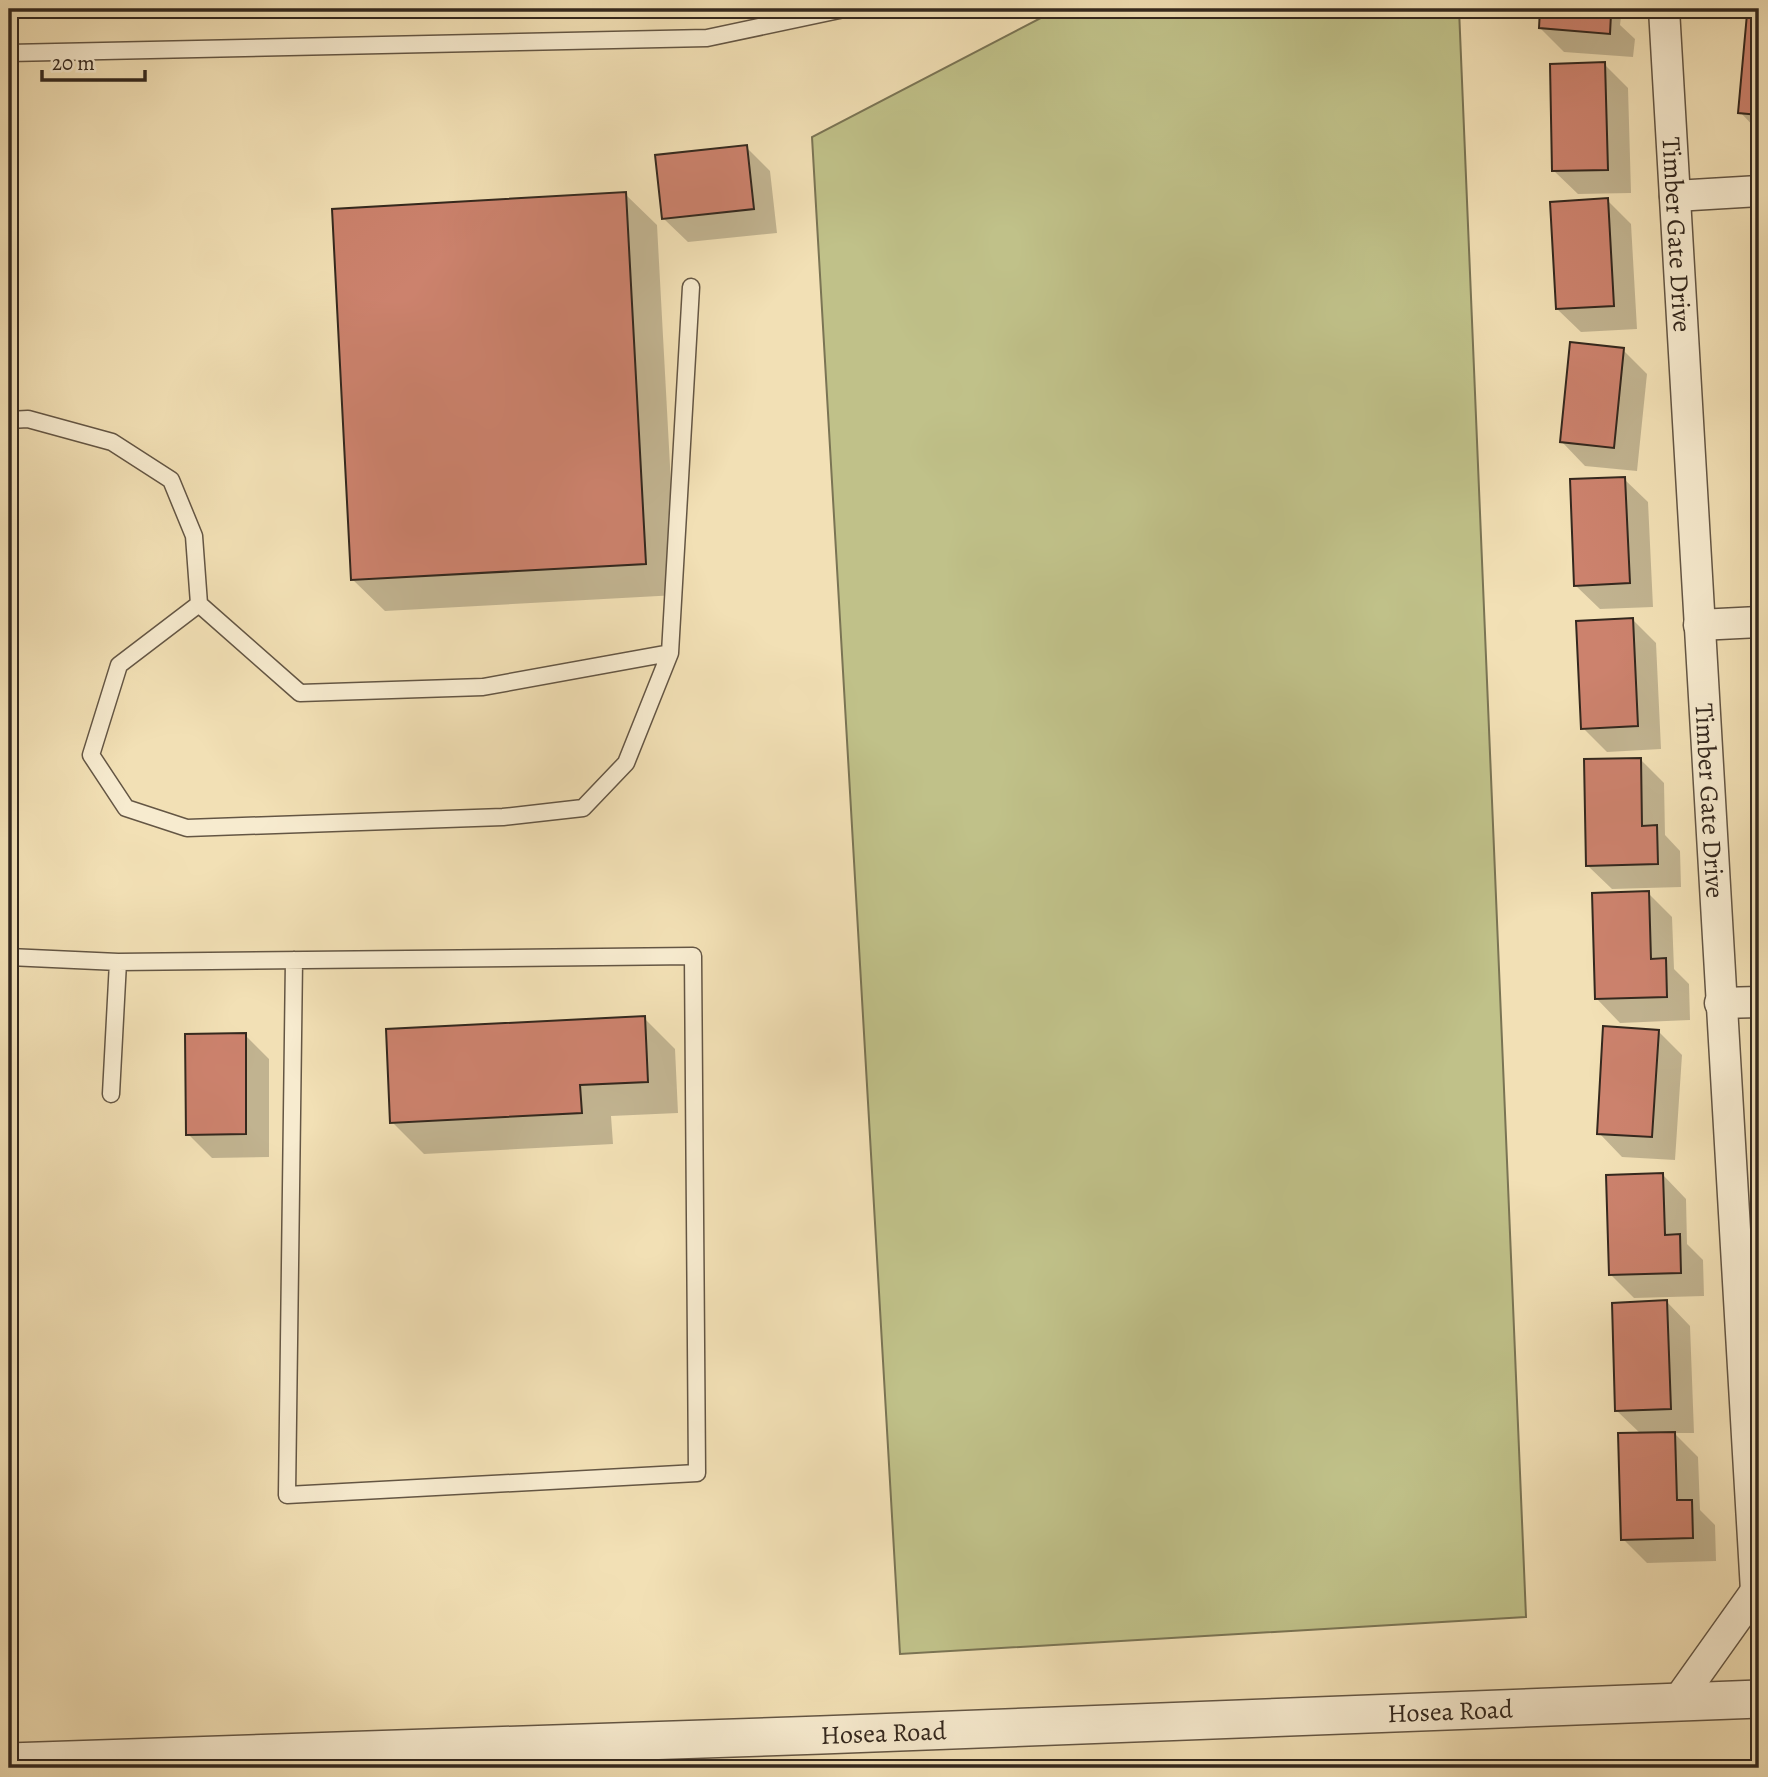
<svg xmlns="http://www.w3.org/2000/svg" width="1768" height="1777" font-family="Alegreya,serif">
  <rect width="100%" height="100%" fill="#f2e0b5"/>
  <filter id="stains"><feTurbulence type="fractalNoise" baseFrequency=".00286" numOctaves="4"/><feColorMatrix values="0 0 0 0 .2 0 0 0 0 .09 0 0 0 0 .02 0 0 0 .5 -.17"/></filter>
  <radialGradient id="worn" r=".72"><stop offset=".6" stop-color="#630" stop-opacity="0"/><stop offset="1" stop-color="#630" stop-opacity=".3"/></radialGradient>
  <!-- green -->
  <path fill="#c0c189" stroke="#7a7454" stroke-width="2" d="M 1058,9 L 1459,9 L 1526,1617 L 900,1654 L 812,137 Z"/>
  <!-- shadow -->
  <path fill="#0003" d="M 1542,9 L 1622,9 L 1620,25 L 1635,39 L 1633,57 L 1564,52 L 1540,28 Z
    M 1749,16 L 1759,17 L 1759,132 L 1740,112 Z
    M 1604,64 L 1628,88 L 1631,193 L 1578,194 L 1554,171 Z
    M 746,147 L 770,171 L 777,233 L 688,242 L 664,219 Z
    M 625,194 L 657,225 L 677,595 L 385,611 L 353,580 Z
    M 1607,200 L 1631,224 L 1637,329 L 1581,332 L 1557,309 Z
    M 1623,350 L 1647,374 L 1637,471 L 1585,466 L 1562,442 Z
    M 1624,479 L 1648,502 L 1653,607 L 1600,609 L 1576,586 Z
    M 1633,620 L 1656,643 L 1661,749 L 1607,752 L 1583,728 Z
    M 1640,759 L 1664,783 L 1665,835 L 1680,851 L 1681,887 L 1612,889 L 1588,866 Z
    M 1648,893 L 1672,917 L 1674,969 L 1689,984 L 1690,1020 L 1620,1023 L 1597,999 Z
    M 644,1018 L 675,1049 L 678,1113 L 611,1116 L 613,1144 L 424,1154 L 392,1122 Z
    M 1658,1031 L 1682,1055 L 1675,1160 L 1622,1157 L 1599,1133 Z
    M 245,1035 L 269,1059 L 269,1157 L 212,1158 L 188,1134 Z
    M 1663,1175 L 1686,1199 L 1687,1244 L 1703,1260 L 1704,1296 L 1634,1298 L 1610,1274 Z
    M 1667,1302 L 1690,1326 L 1694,1433 L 1674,1433 L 1698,1457 L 1700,1510 L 1715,1525 L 1716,1561 L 1647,1563 L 1623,1539 L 1641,1434 L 1617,1411 Z"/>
  <!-- building -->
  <path fill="#cc826d" stroke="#34281e" stroke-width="2" d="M 1540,9 L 1596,9 L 1596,13 L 1611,14 L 1610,34 L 1539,28 Z
    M 1747,14 L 1759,15 L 1759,115 L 1738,113 Z
    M 1605,62 L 1608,170 L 1552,171 L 1550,64 Z
    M 747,145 L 754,209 L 662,219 L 655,155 Z
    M 626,192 L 646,564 L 351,580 L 332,209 Z
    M 1608,198 L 1614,306 L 1556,309 L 1550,202 Z
    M 1570,342 L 1624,348 L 1614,448 L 1560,442 Z
    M 1625,477 L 1630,583 L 1574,586 L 1570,479 Z
    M 1633,618 L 1638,726 L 1581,729 L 1576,621 Z
    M 1641,758 L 1642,826 L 1657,825 L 1658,864 L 1586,866 L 1584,759 Z
    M 1649,891 L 1651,959 L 1666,958 L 1667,997 L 1595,999 L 1592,893 Z
    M 645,1016 L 648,1082 L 580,1085 L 582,1113 L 390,1123 L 386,1029 Z
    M 1603,1026 L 1659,1030 L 1652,1137 L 1597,1134 Z
    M 246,1033 L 246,1134 L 186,1135 L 185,1034 Z
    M 1663,1173 L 1665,1235 L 1680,1234 L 1681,1273 L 1609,1275 L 1606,1175 Z
    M 1667,1300 L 1671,1409 L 1615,1411 L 1612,1303 Z
    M 1675,1432 L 1677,1500 L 1692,1500 L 1693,1538 L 1621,1540 L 1618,1433 Z"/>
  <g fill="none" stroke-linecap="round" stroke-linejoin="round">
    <defs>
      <path id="service" d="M 9,53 L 707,38 L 844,9
        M 9,420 L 28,419 L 112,442 L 171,480 L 194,536 L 199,604 L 119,665 L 91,755 L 126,808 L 187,828 L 503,817 L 583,808 L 626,763 L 670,653 L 691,287
        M 199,604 L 300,693 L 483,687 L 670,653
        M 9,957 L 118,962 L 111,1094
        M 118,962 L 693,956 L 697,1473 L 287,1495 L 294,960"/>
      <g id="minor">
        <path id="s1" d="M 1664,9 L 1756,1591 L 1759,1596"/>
        <path d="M 1675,196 L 1759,191"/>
        <path d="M 1699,625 L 1759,622"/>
        <path d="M 1720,1003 L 1759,1002"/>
        <path d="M 1677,1702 L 1756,1591"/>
      </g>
      <g id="tertiary">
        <path id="s2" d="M 9,1762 L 821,1735 L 1759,1699"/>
      </g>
    </defs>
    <!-- service casing -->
    <use href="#service" stroke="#645644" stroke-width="19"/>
    <!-- minor casing -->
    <use href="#minor" stroke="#645644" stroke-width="33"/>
    <!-- tertiary casing -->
    <use href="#tertiary" stroke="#645644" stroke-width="40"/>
    <!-- service -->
    <use href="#service" stroke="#f7ebcf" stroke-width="16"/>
    <!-- minor -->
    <use href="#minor" stroke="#f7ebcf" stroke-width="30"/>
    <!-- tertiary -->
    <use href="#tertiary" stroke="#f7ebcf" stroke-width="37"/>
  </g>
  <g text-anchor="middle" stroke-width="5" stroke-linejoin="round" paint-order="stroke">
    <!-- street labels -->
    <g font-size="26" fill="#34281e" stroke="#f7ebcf">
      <text dy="9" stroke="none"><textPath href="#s1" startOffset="226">Timber Gate Drive</textPath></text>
      <text dy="9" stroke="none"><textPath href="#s1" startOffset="793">Timber Gate Drive</textPath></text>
      <text dy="9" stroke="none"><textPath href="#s2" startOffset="1442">Hosea Road</textPath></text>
      <text dy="9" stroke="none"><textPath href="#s2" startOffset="875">Hosea Road</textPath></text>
    </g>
  </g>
  <!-- margin -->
  <rect width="1768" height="1777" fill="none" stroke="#f2e0b5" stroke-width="35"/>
  <rect x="10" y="10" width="1747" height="1756" fill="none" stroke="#34281e" stroke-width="3.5"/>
  <rect x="18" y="18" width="1733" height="1742" fill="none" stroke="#34281e" stroke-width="2"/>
  <!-- scale -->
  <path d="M42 70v10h103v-10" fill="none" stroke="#34281e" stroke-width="3.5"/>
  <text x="52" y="70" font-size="21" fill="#34281e" stroke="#f7ebcf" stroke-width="5" paint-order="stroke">20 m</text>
  <rect width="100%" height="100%" filter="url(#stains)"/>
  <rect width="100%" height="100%" fill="url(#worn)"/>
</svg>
